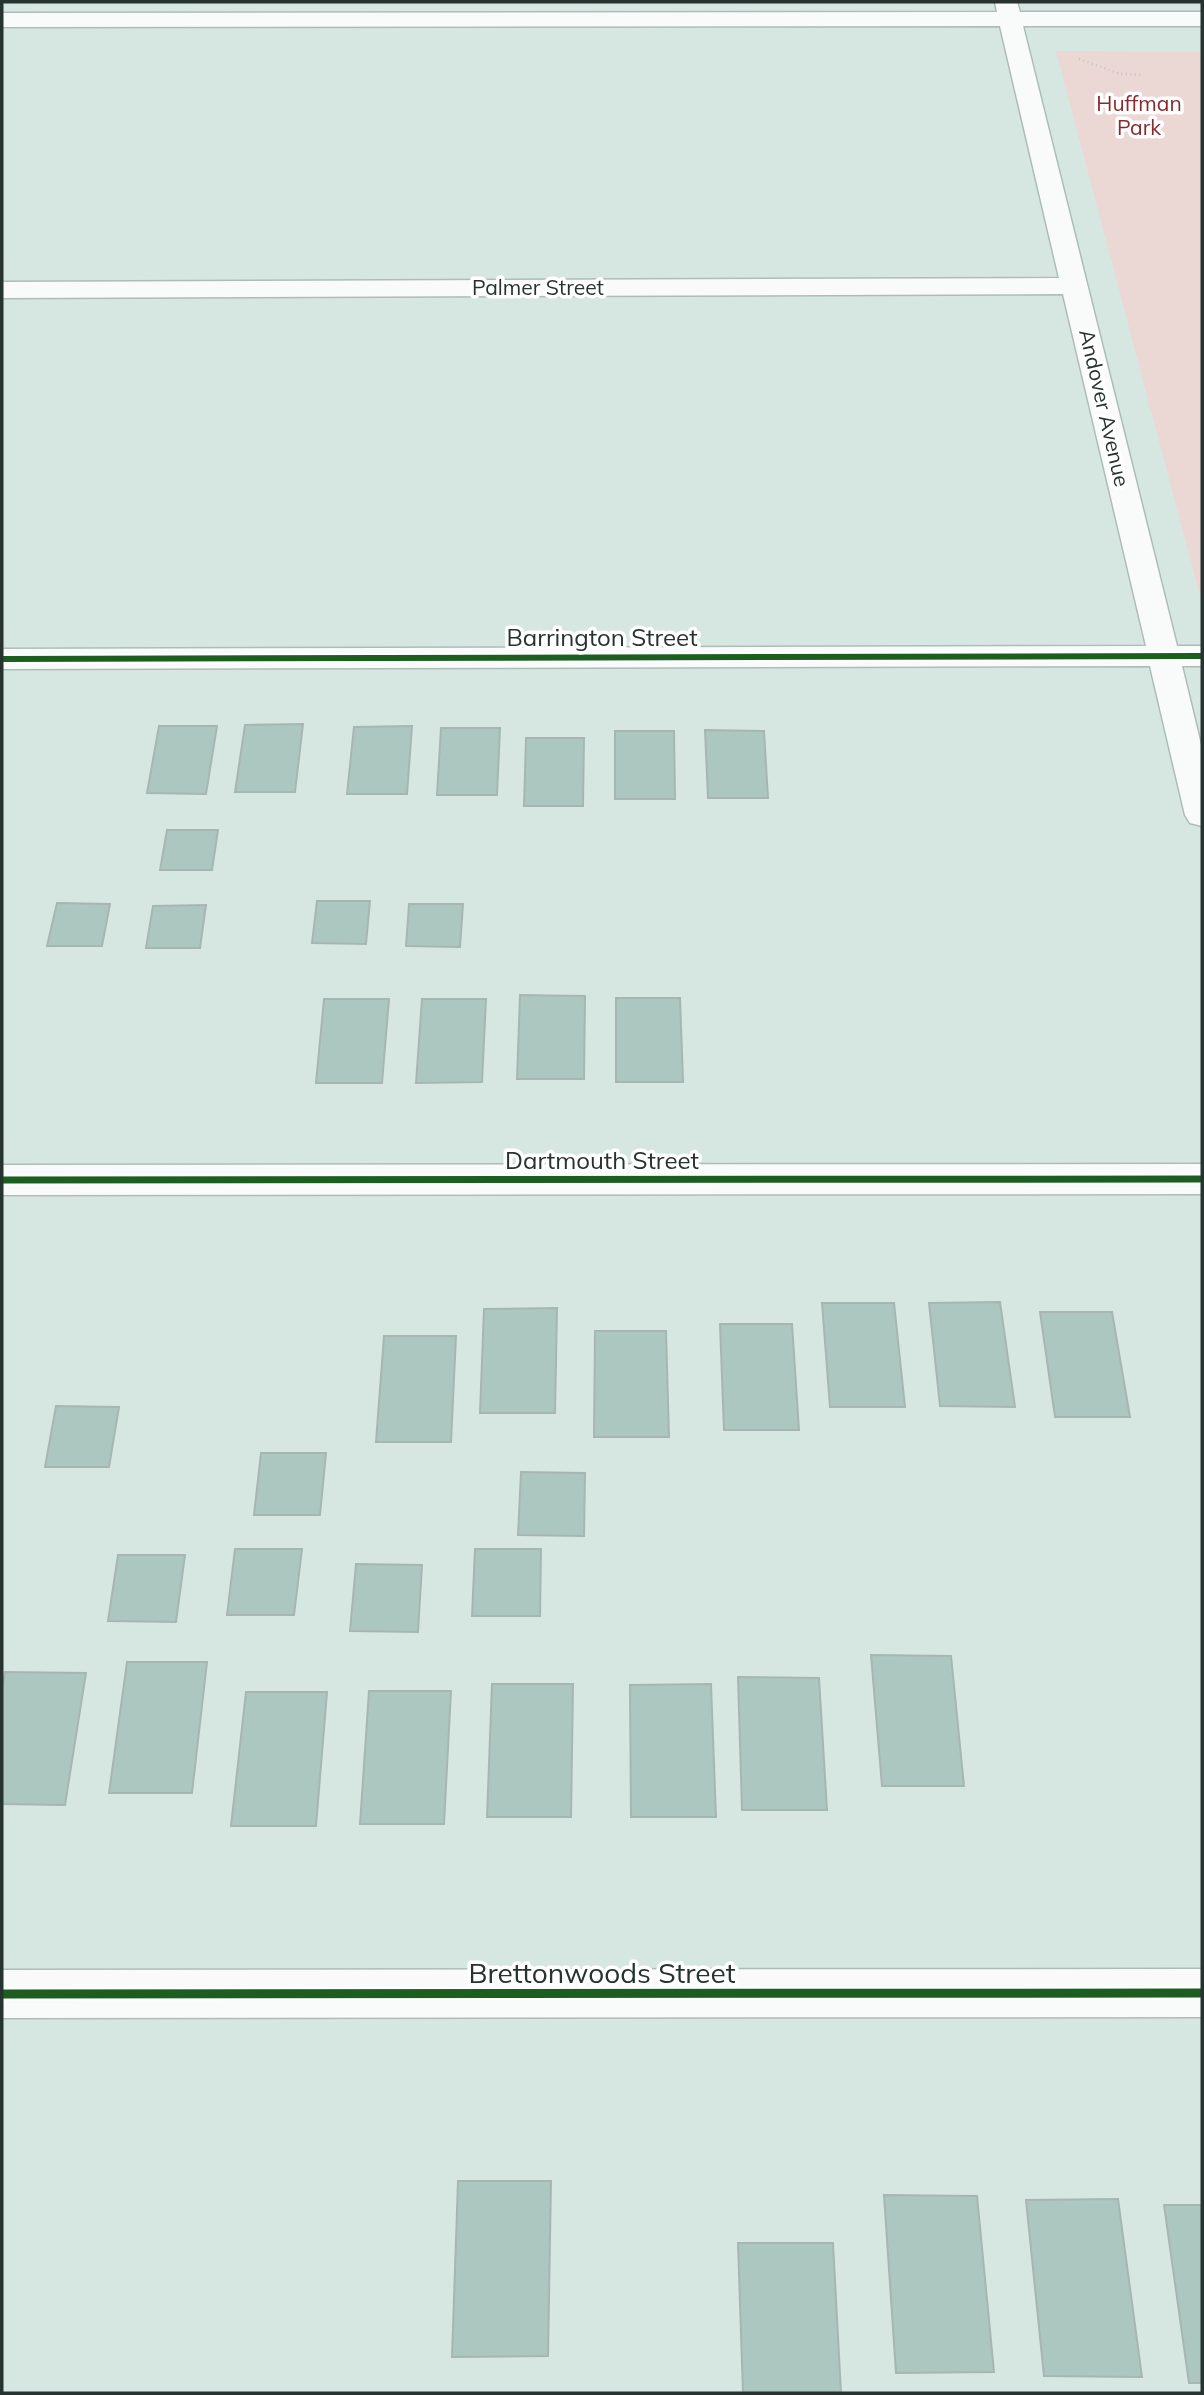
<svg xmlns="http://www.w3.org/2000/svg" width="1204" height="2395" font-family="Mulish,sans-serif">
  <rect width="100%" height="100%" fill="#d6e7e2"/>
  <!-- green -->
  <path fill="#ebd7d3" d="M 1056,51 L 1202,52 L 1202,596 L 1200,596 Z"/>
  <!-- building -->
  <path fill="#acc7c0" stroke="#a8b6b2" stroke-width="2" d="M 303,724 L 295,792 L 235,792 L 245,725 Z
    M 159,726 L 217,726 L 206,794 L 147,793 Z
    M 412,726 L 407,794 L 347,794 L 354,727 Z
    M 441,728 L 500,728 L 497,795 L 437,795 Z
    M 705,730 L 764,731 L 768,798 L 708,798 Z
    M 615,731 L 674,731 L 675,799 L 615,799 Z
    M 526,738 L 584,738 L 583,806 L 524,806 Z
    M 167,830 L 218,830 L 212,870 L 160,870 Z
    M 317,901 L 370,901 L 366,944 L 312,943 Z
    M 57,903 L 110,904 L 102,946 L 47,946 Z
    M 409,904 L 463,904 L 460,947 L 406,946 Z
    M 206,905 L 200,948 L 146,948 L 153,906 Z
    M 520,995 L 585,996 L 584,1079 L 517,1079 Z
    M 616,998 L 680,998 L 683,1082 L 616,1082 Z
    M 324,999 L 389,999 L 382,1083 L 316,1083 Z
    M 422,999 L 486,999 L 482,1082 L 416,1083 Z
    M 1000,1302 L 1015,1407 L 940,1406 L 929,1303 Z
    M 822,1303 L 894,1303 L 905,1407 L 830,1407 Z
    M 557,1308 L 555,1413 L 480,1413 L 484,1309 Z
    M 1040,1312 L 1112,1312 L 1130,1417 L 1055,1417 Z
    M 720,1324 L 792,1324 L 799,1430 L 724,1430 Z
    M 595,1331 L 666,1331 L 669,1437 L 594,1437 Z
    M 384,1336 L 456,1336 L 451,1442 L 376,1442 Z
    M 56,1406 L 119,1407 L 109,1467 L 45,1467 Z
    M 261,1453 L 326,1453 L 320,1515 L 254,1515 Z
    M 521,1472 L 585,1473 L 584,1536 L 518,1535 Z
    M 235,1549 L 302,1549 L 294,1615 L 227,1615 Z
    M 475,1549 L 541,1549 L 540,1616 L 472,1616 Z
    M 118,1555 L 185,1555 L 176,1622 L 108,1621 Z
    M 356,1564 L 422,1565 L 418,1632 L 350,1631 Z
    M 871,1655 L 951,1656 L 964,1786 L 882,1786 Z
    M 127,1662 L 207,1662 L 192,1793 L 109,1793 Z
    M 5,1672 L 86,1673 L 65,1805 L 2,1804 L 2,1689 Z
    M 738,1677 L 819,1678 L 827,1810 L 742,1810 Z
    M 492,1684 L 573,1684 L 571,1817 L 487,1817 Z
    M 711,1684 L 716,1817 L 631,1817 L 630,1685 Z
    M 369,1691 L 451,1691 L 444,1824 L 360,1824 Z
    M 246,1692 L 327,1692 L 316,1826 L 231,1826 Z
    M 458,2181 L 551,2181 L 548,2356 L 452,2357 Z
    M 884,2195 L 977,2196 L 994,2372 L 896,2373 Z
    M 1118,2199 L 1142,2377 L 1044,2376 L 1026,2200 Z
    M 1164,2205 L 1202,2205 L 1202,2383 L 1189,2383 Z
    M 738,2243 L 833,2243 L 841,2393 L 743,2393 Z"/>
  <g fill="none" stroke-linecap="round" stroke-linejoin="round">
    <defs>
      <path id="minor" d="M 995,2 L 1017,2 L 1020,12 L 1202,12 L 1202,26 L 1023,26 L 1177,646 L 1202,646 L 1202,666 L 1182,666 L 1202,749 L 1202,826 L 1190,823 L 1185,815 L 1150,666 L 2,669 L 2,649 L 1146,646 L 1063,294 L 2,298 L 2,282 L 1059,278 L 1000,26 L 2,27 L 2,13 L 997,12 Z
        M 1202,1164 L 1202,1194 L 2,1195 L 2,1165 Z
        M 1202,1969 L 1202,2017 L 2,2018 L 2,1970 Z"/>
    </defs>
    <!-- minor casing -->
    <use href="#minor" stroke="#aebcb8" stroke-width="3"/>
    <!-- path -->
    <path stroke="#c1c7c5" stroke-width="2.5" stroke-dasharray="1 3.5" stroke-linecap="butt" d="M 1079,59 L 1120,74 L 1144,75"/>
    <!-- minor -->
    <use href="#minor" fill="#f9fbfb" fill-rule="evenodd"/>
    <defs>
      <path id="cycleway-far2" d="M 2,659 L 1202,656"/>
      <path id="cycleway-far1" d="M 2,1180 L 1202,1179"/>
      <path id="cycleway" d="M 2,1994 L 1202,1993"/>
    </defs>
    <!-- cycleway-far2 casing -->
    <use href="#cycleway-far2" stroke="#fff" stroke-width="10"/>
    <!-- cycleway-far1 casing -->
    <use href="#cycleway-far1" stroke="#fff" stroke-width="11"/>
    <!-- cycleway casing -->
    <use href="#cycleway" stroke="#fff" stroke-width="13"/>
    <!-- cycleway-far2 -->
    <use href="#cycleway-far2" stroke="#1b5e20" stroke-width="6"/>
    <!-- cycleway-far1 -->
    <use href="#cycleway-far1" stroke="#1b5e20" stroke-width="7"/>
    <!-- cycleway -->
    <use href="#cycleway" stroke="#1b5e20" stroke-width="9"/>
  </g>
  <g text-anchor="middle" stroke-width="7" stroke-linejoin="round" paint-order="stroke">
    <!-- far-park labels -->
    <g font-size="21" fill="#87292d" stroke="#fff">
      <text x="1139" y="111">Huffman<tspan x="1139" dy="24">Park</tspan></text>
    </g>
    <!-- far-street labels -->
    <g font-size="21" fill="#263330" stroke="#fff">
      <text x="538" y="295">Palmer Street</text>
      <text transform="translate(1104 408) rotate(77)" y="7">Andover Avenue</text>
    </g>
    <!-- street labels -->
    <g font-size="24" fill="#263330" stroke="#fff">
      <text x="602" y="646">Barrington Street</text>
      <text x="602" y="1169">Dartmouth Street</text>
    </g>
    <!-- near-street labels -->
    <g font-size="28" fill="#263330" stroke="#fff">
      <text x="602" y="1983">Brettonwoods Street</text>
    </g>
  </g>
  <!-- border -->
  <rect width="1204" height="2395" fill="none" stroke="#263330" stroke-width="7"/>
</svg>
